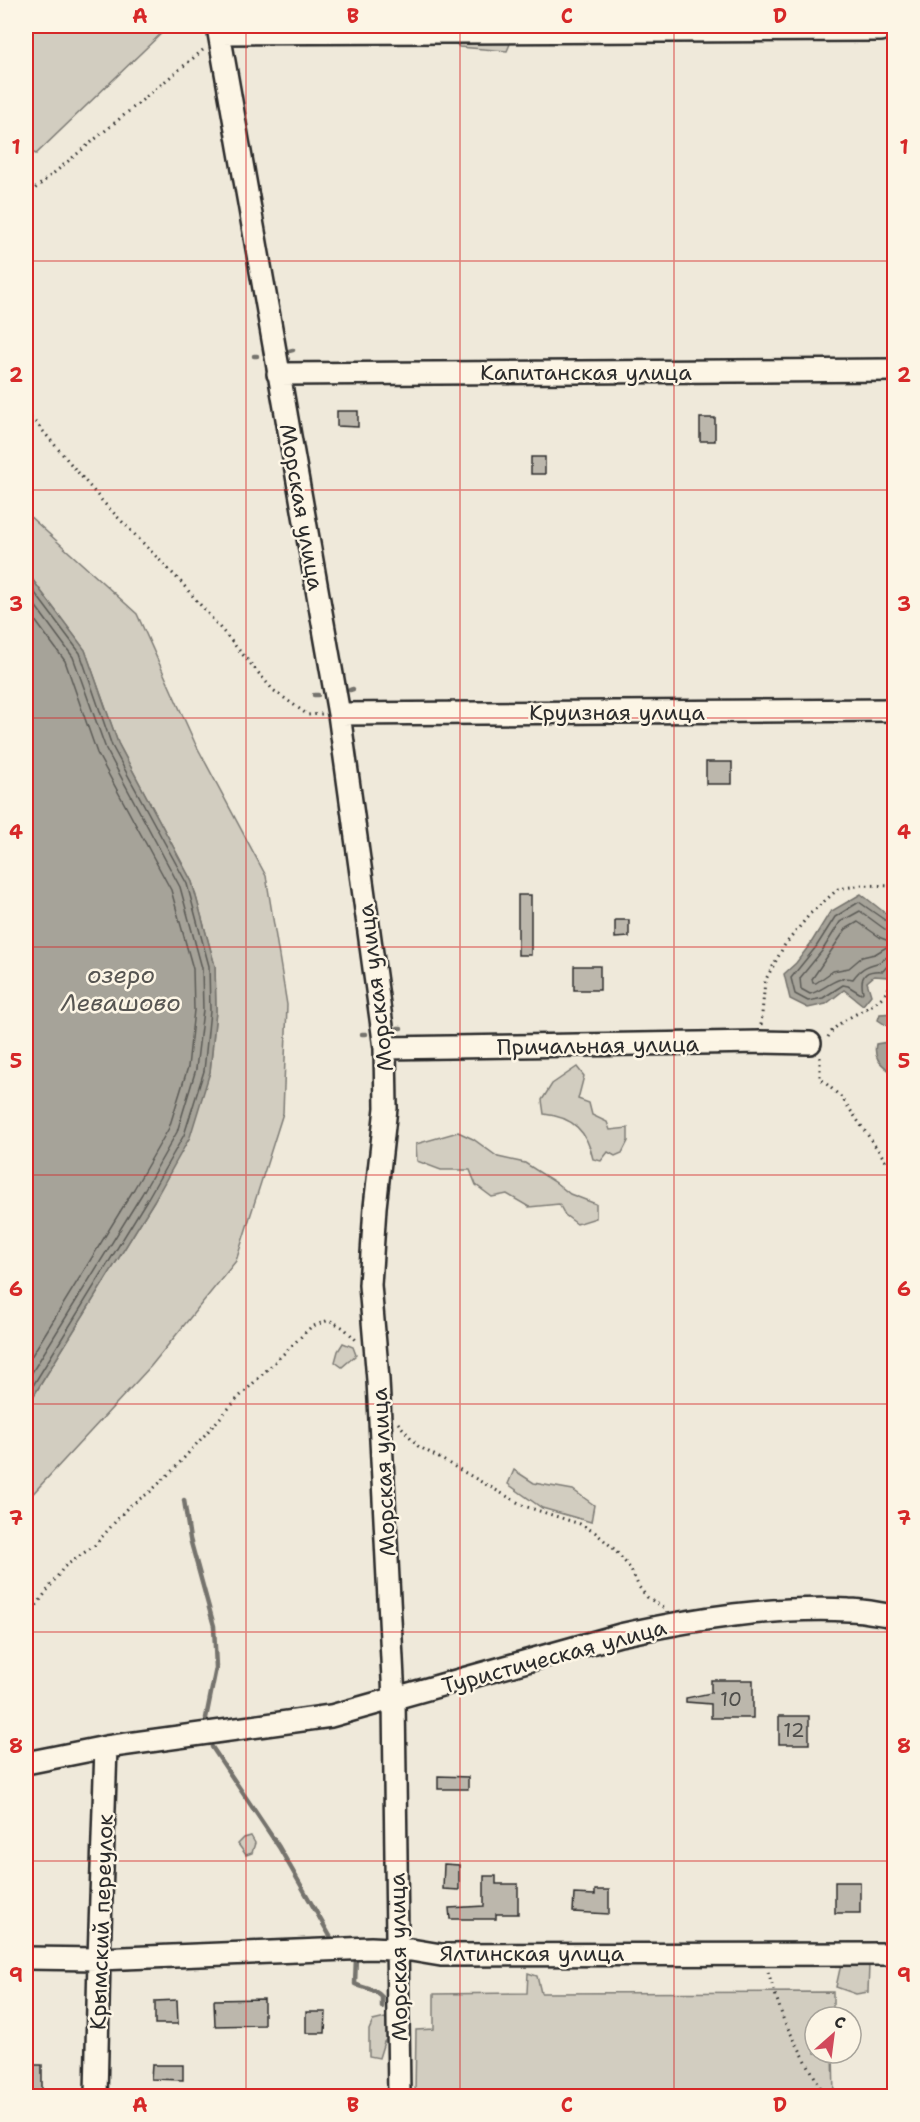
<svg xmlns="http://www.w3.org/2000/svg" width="920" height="2122" font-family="'Shantell Sans',sans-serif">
  <rect width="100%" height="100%" fill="#efe9da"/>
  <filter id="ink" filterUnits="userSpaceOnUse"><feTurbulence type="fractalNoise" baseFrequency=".0167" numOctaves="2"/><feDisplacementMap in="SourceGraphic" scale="12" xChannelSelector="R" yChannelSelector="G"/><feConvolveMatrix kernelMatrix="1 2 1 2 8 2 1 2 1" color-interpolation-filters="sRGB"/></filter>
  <g filter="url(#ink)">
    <!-- green -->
    <path fill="#d2cdc0" stroke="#7e7c76" stroke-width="1.5" d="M 26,26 L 169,26 L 36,154 L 26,149 Z
      M 443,26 L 513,37 L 507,51 L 459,47 Z
      M 26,513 L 137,614 L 195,743 L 266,876 L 287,1005 L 283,1113 L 236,1261 L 151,1366 L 26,1501 L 26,1408 L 154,1201 L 210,1072 L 216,1011 L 215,966 L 192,882 L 118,743 L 85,650 L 26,571 Z
      M 577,1067 L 584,1076 L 578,1099 L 589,1103 L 592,1115 L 607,1122 L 610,1130 L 628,1128 L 628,1141 L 622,1153 L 615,1156 L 608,1152 L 601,1161 L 593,1159 C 587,1131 573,1117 544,1114 L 542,1100 L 552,1084 Z
      M 458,1132 L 473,1139 L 498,1157 L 525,1163 L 555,1182 L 570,1194 L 596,1204 L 596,1218 L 577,1224 L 565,1215 L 559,1204 L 529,1207 L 507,1194 L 492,1197 L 476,1185 L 470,1170 L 441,1170 L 417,1161 L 416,1144 Z
      M 343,1343 L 353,1347 L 356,1355 L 342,1367 L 335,1362 L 338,1351 Z
      M 514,1470 L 534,1483 L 573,1490 L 594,1505 L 591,1522 L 542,1508 L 508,1484 Z
      M 251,1836 L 255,1843 L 252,1853 L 246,1855 L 238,1844 L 244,1838 Z
      M 841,1964 L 869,1965 L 868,1992 L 856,1994 L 836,1987 Z
      M 528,1973 L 537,1976 L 541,1993 L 833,1992 L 833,2017 L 815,2017 L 815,2053 L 833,2053 L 834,2096 L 433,2096 L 433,2091 L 428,2095 L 415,2096 L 416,2030 L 434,2029 L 434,1994 L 527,1993 Z
      M 385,2018 L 389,2025 L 390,2036 L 384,2042 L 379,2058 L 369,2056 L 369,2030 L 373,2021 Z"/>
    <!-- water -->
    <path fill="#a6a399" stroke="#75736d" stroke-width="1.5" d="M 26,571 L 85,650 L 118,743 L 192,882 L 215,966 L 216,1011 L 210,1072 L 190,1137 L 154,1201 L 26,1408 Z
      M 861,894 L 894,920 L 894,963 L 888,977 L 874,976 L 867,982 L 871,995 L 863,1005 L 844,990 L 826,1004 L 808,1008 L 790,999 L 784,974 L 796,963 L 811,943 L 830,912 Z
      M 894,1013 L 894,1037 L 890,1028 L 878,1020 L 880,1014 Z
      M 894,1041 L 894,1072 L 892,1073 C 881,1064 873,1059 876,1044 Z"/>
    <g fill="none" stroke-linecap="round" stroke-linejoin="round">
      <!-- shore -->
      <path stroke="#5c5b57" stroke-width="1.5" d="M 26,581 L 80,653 L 112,746 L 187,884 L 209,966 L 210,1011 L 204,1071 L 184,1135 L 148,1198 L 26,1397
        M 26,593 L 73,657 L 106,749 L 180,887 L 202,968 L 203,1010 L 196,1069 L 177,1132 L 142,1194 L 26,1382
        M 26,608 L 65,661 L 97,753 L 171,890 L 193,969 L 194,1010 L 188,1067 L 169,1128 L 134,1189 L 26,1365
        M 858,922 L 881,938 L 889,941 L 890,945 L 875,954 L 862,957 L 849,968 L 833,971 L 816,983 L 813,983 L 812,979 L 846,929 Z
        M 894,924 L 889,923 L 859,902 L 835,917 L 816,947 L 791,978 L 795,994 L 808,1001 L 823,998 L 843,985 L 848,986 L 861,994 L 863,992 C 859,974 867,970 883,971 L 889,964 L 894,962
        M 894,932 L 886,930 L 860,911 L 840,922 L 822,951 L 800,978 L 801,989 L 810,994 C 826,990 835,975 853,979 C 860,969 866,966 877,963 C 884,961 886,955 894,955"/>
      <!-- stream -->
      <path stroke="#75736d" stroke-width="4.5" d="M 289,351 L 293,350
        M 254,356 L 257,356
        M 350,690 L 353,689
        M 314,695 L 318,695
        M 398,1028 L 401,1028
        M 362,1034 L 366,1034
        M 184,1500 L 190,1539 L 214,1626 L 216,1668 L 206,1718
        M 212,1747 L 279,1847 L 334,1943
        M 352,1957 L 356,1957 L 355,1984 C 367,1990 372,1987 382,1997 L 382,2007"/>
    </g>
    <!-- building -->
    <path fill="#bcb7ac" stroke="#2b2b2b" stroke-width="1.5" d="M 337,411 L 358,411 L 358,427 L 337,426 Z
      M 700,418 L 715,418 L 715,441 L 700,441 Z
      M 531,457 L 545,457 L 545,474 L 531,474 Z
      M 706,762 L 732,762 L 732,784 L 706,784 Z
      M 518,895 L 531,895 L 531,955 L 518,955 Z
      M 615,920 L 629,920 L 629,937 L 615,938 Z
      M 574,966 L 600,966 L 600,990 L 574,990 Z
      M 711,1680 L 753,1680 L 753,1718 L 711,1718 L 711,1704 L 686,1702 L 686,1698 L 711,1693 Z
      M 779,1716 L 809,1716 L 809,1744 L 779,1744 Z
      M 438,1776 L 468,1777 L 468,1789 L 438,1789 Z
      M 444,1864 L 459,1865 L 459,1890 L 443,1889 Z
      M 484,1876 L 496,1876 L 496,1884 L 518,1884 L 518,1914 L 496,1914 L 496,1919 L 450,1919 L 449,1908 L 484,1906 Z
      M 835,1882 L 860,1882 L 860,1913 L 835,1913 Z
      M 595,1890 L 609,1890 L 609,1914 L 573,1912 L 574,1894 L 595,1895 Z
      M 264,1999 L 264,2025 L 215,2026 L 214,2000 Z
      M 177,2000 L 178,2024 L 155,2024 L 155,2001 Z
      M 306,2012 L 326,2012 L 325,2033 L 306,2033 Z
      M 26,2065 L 42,2065 L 42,2094 L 26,2093 Z
      M 152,2065 L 183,2065 L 183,2080 L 151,2079 Z"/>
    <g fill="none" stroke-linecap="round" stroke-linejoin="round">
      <defs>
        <path id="minor" d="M 278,374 L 894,370
          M 339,714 L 894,710
          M 385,1048 L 760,1042 L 810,1043
          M 26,1763 L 106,1747 L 331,1716 L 620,1635 C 694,1619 773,1606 849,1610 C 864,1610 879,1614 894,1616
          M 26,1958 L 99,1959 L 371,1948 L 411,1950 L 441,1955 L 894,1954
          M 96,2096 L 99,1959 L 106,1747
          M 399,2096 L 394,1699 L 378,1380 L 370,1285 L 375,1207 L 386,1108 L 385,1048 L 339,714 L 219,33 L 881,30"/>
      </defs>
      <!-- minor casing -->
      <use href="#minor" stroke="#2b2b2b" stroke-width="26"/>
      <!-- path -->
      <path stroke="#2b2b2b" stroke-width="3" stroke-dasharray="1.5 4.5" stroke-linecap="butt" d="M 26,196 L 203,50
        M 26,414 L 37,424 L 103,502 L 180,581 L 273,690 L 308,715 L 322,714
        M 761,1025 L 765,981 L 784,946 L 810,914 L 838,889 L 862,885 L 894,886
        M 828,1037 C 839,1017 866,1013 882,997 C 888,992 891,982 894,975
        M 820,1057 L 820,1078 L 842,1098 L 894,1173
        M 398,1423 L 418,1446 L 524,1506 L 580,1524 L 596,1533 L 614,1549 L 630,1568 L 639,1587 L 647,1597 L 664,1608
        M 26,1620 L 64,1567 L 95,1545 L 128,1507 L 150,1492 L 174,1469 L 238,1398 L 311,1327 L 329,1320 L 344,1328 L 356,1340
        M 768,1972 L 784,2021 L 825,2096"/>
      <!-- minor -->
      <use href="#minor" stroke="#fcf5e5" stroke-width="21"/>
    </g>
  </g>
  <!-- grid -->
  <path fill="none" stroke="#d62828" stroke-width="1.5" stroke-opacity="0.55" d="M 246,26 L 246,2096M 460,26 L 460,2096M 674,26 L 674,2096M 26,261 L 894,261M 26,490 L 894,490M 26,718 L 894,718M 26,947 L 894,947M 26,1175 L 894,1175M 26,1404 L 894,1404M 26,1632 L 894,1632M 26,1861 L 894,1861"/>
  <g text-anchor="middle" stroke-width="5" stroke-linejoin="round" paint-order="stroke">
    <!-- number labels -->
    <g font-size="20" fill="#4f4e4b">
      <text x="731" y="1706">10</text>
      <text x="794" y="1737">12</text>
    </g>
    <!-- street labels -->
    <g font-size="22" fill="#2b2b2b" stroke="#fcf5e5">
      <text x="586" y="380">Капитанская улица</text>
      <text transform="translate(302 507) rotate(80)" y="8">Морская улица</text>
      <text x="617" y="720">Круизная улица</text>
      <text transform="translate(375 988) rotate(-97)" y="8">Морская улица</text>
      <text transform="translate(598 1045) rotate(-1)" y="8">Причальная улица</text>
      <text transform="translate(383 1472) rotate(-93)" y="8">Морская улица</text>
      <text transform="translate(554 1656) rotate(-15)" y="8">Туристическая улица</text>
      <text transform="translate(101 1922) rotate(-88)" y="8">Крымский переулок</text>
      <text x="532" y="1961">Ялтинская улица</text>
      <text transform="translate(398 1957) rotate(-91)" y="8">Морская улица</text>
    </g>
    <!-- water labels -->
    <g font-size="24" font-style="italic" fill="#565552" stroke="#fcf5e5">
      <text x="121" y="983">озеро<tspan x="121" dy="28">Левашово</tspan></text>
    </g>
  </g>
  <!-- margin -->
  <rect width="920" height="2122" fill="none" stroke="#fcf5e5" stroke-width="66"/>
  <!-- north arrow -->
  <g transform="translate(833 2035) rotate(28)"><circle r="28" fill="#fcf5e5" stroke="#a8a49b" stroke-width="1.5"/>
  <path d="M0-4.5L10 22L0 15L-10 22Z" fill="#d1495b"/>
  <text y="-9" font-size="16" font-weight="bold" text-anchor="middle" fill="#2b2b2b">С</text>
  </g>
  <rect x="33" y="33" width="854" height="2056" fill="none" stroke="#d62828" stroke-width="2"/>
  <g font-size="20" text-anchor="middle" font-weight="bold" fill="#d62828">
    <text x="140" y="23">A</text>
    <text x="353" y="23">B</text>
    <text x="567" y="23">C</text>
    <text x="780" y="23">D</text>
    <text x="16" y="154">1</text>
    <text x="904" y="154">1</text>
    <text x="16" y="382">2</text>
    <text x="904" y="382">2</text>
    <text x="16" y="611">3</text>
    <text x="904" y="611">3</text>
    <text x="16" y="839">4</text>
    <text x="904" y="839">4</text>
    <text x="16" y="1068">5</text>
    <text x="904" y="1068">5</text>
    <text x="16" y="1296">6</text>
    <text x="904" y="1296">6</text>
    <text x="16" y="1525">7</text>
    <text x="904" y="1525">7</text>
    <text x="16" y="1753">8</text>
    <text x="904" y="1753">8</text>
    <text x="16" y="1982">9</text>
    <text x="904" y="1982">9</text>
    <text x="140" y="2112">A</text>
    <text x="353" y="2112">B</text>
    <text x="567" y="2112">C</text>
    <text x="780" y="2112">D</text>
  </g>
</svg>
